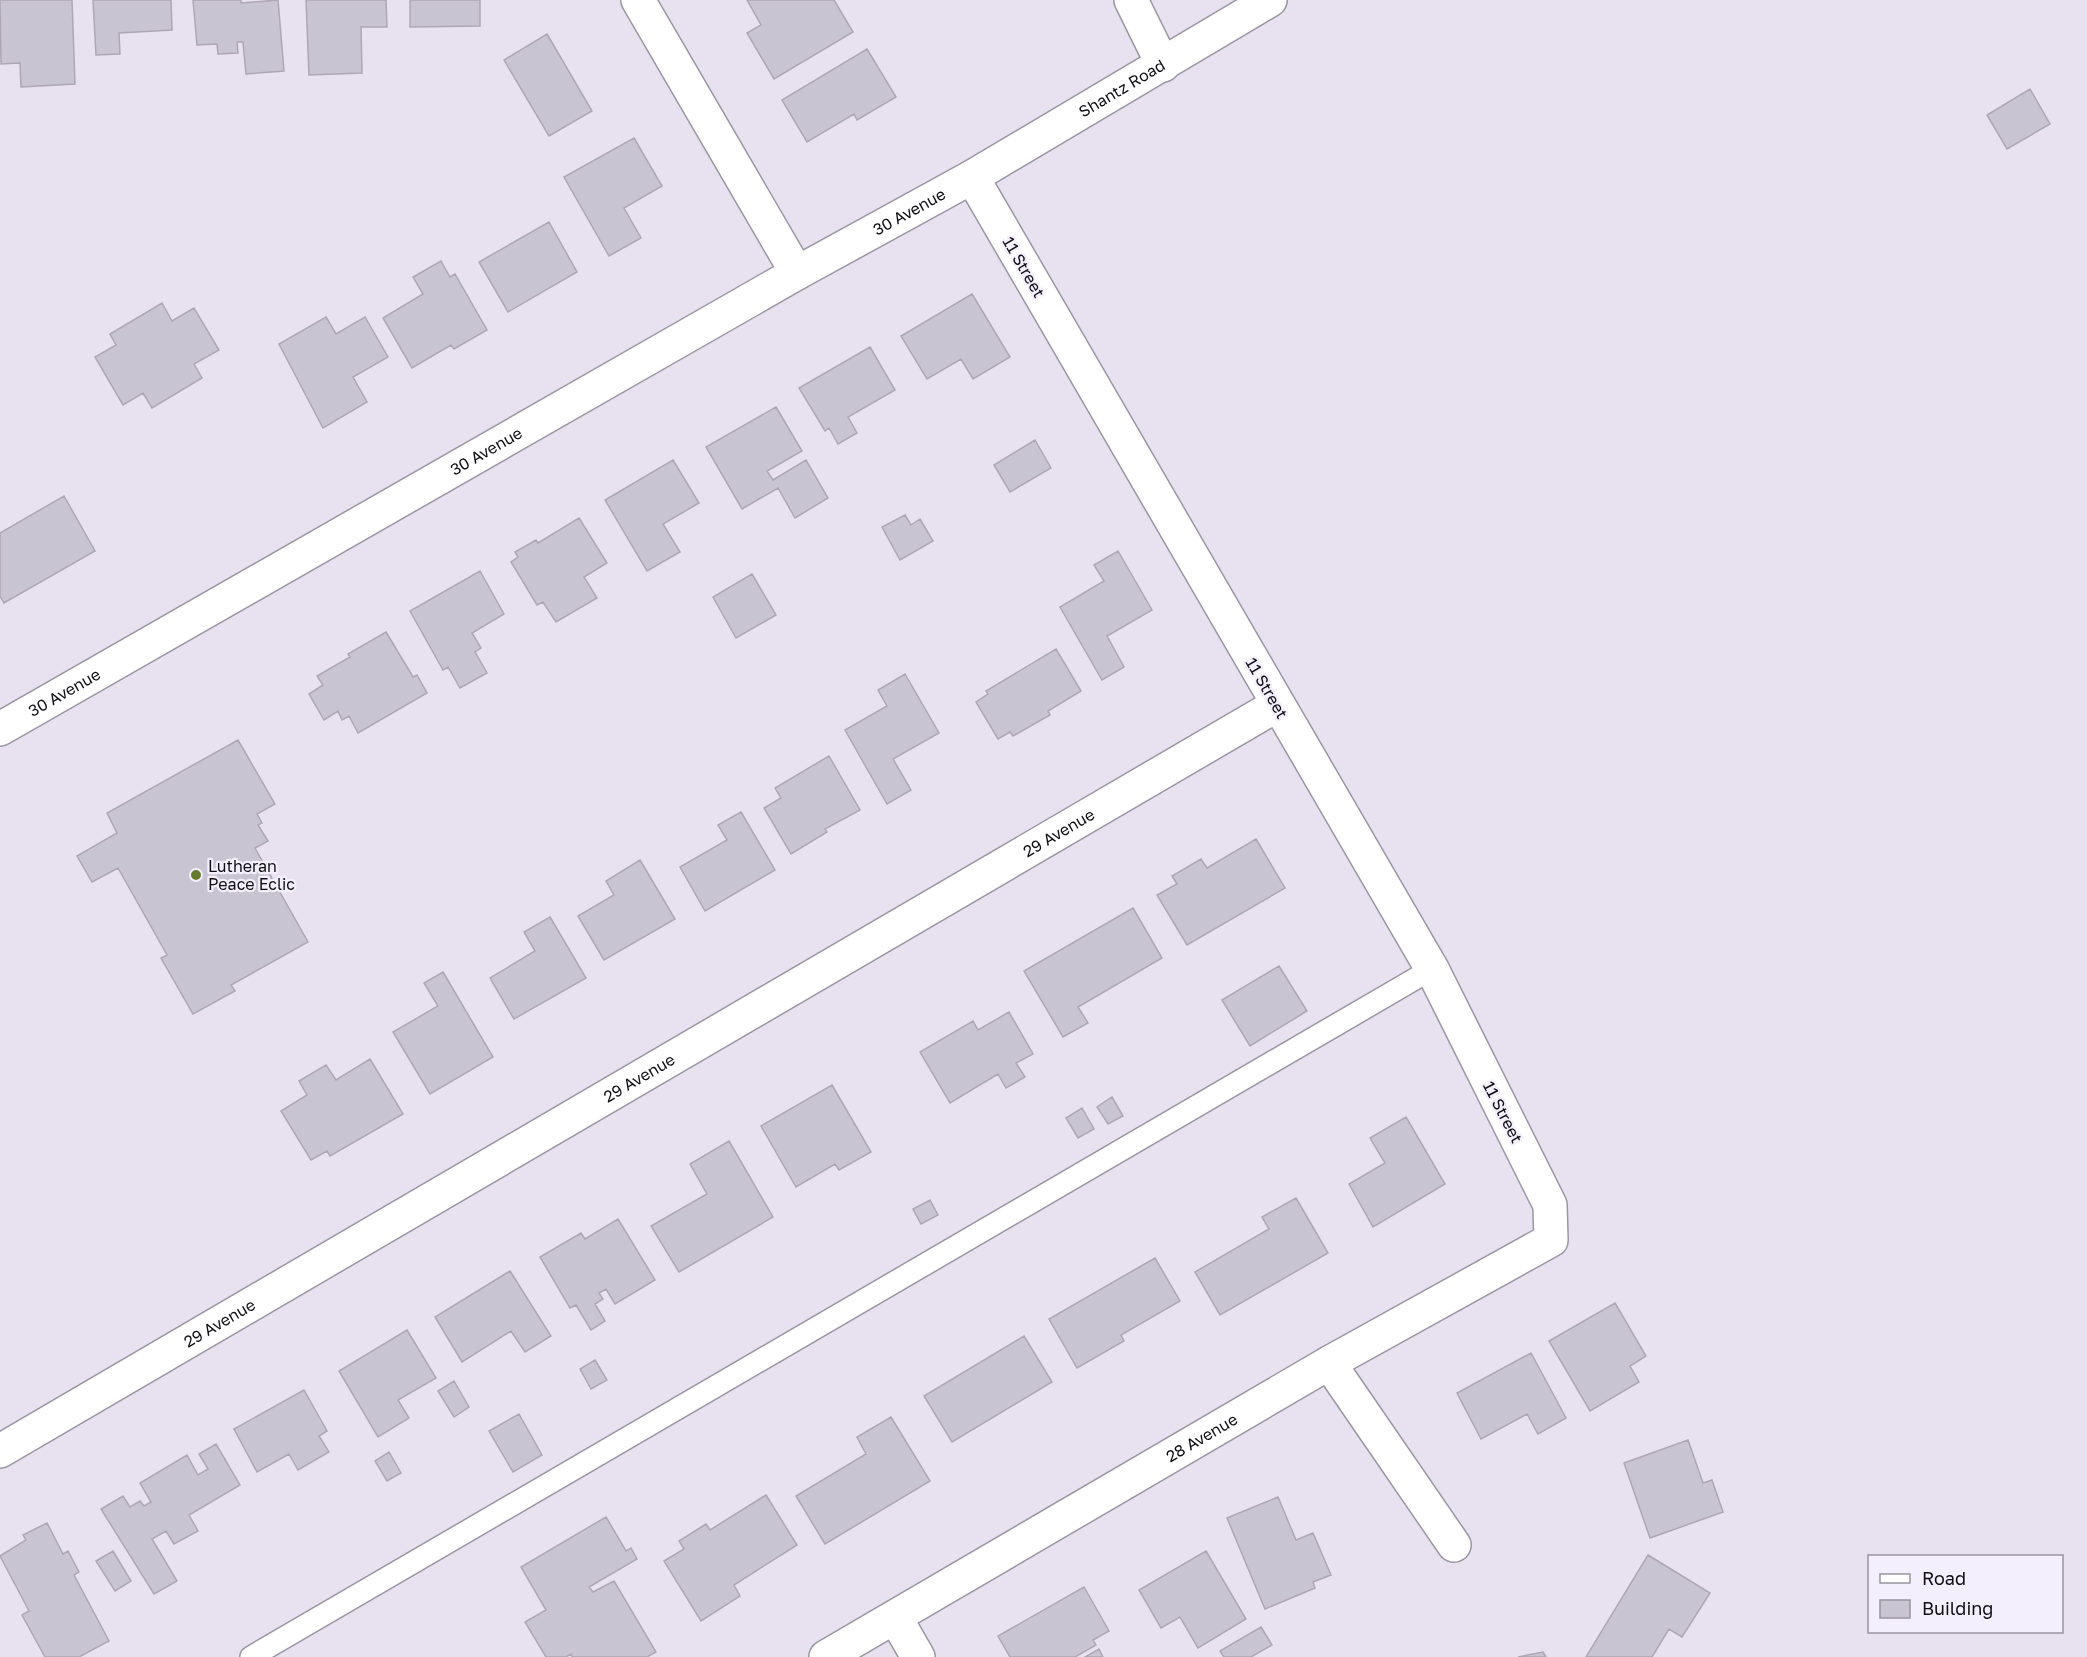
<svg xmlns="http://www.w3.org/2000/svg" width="2087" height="1657" font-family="'Golos Text',sans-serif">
  <rect width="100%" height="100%" fill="#e7e1f0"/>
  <!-- building -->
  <path fill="#c9c4d2" stroke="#ada7b5" stroke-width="1.5" d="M 0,0 L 72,0 L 75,84 L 21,87 L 20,63 L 1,64 Z
    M 93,0 L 171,0 L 172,30 L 119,33 L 120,54 L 96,55 Z
    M 193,0 L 241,0 L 241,3 L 278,0 L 284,71 L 246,74 L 243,42 L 237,42 L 238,53 L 218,54 L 217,44 L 197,45 Z
    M 306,0 L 386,0 L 387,27 L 361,27 L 362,73 L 309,75 Z
    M 410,0 L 480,0 L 480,26 L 410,27 Z
    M 747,0 L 834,0 L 853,32 L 774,79 L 747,33 L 761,25 Z
    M 547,34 L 592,111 L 549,136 L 504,60 Z
    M 867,49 L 896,97 L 857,120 L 854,114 L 807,142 L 782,100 Z
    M 2030,89 L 2050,124 L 2007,149 L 1987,115 Z
    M 634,138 L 662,186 L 624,208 L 641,238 L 609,256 L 564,177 Z
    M 549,222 L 577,272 L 508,312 L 479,262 Z
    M 441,261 L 450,277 L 455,274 L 487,330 L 454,349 L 451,345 L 412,368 L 383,318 L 423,294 L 413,277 Z
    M 972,294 L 1010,357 L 973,379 L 961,359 L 927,379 L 901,336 Z
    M 162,303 L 172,321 L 194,308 L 219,350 L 194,364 L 202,378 L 152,408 L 143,393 L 123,405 L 95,357 L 116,345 L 110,334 Z
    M 326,317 L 336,334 L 365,317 L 388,357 L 353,377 L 367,402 L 323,428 L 279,344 Z
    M 870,347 L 895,390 L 848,417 L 857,433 L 838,444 L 829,428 L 825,431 L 799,388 Z
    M 776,407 L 802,451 L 767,471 L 773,480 L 806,460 L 828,498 L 795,518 L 778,488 L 742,509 L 706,447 Z
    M 1035,440 L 1051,468 L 1010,492 L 994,465 Z
    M 673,460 L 699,503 L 663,524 L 680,552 L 647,571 L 605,500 Z
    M 64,496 L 95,551 L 4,603 L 0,596 L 0,533 Z
    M 905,515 L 911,525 L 920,519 L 933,541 L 900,560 L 882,527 Z
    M 579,518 L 607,563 L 584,577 L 597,598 L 556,622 L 543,602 L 537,605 L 511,562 L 518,557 L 515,552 L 536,540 L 538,543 Z
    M 1118,551 L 1152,610 L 1107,636 L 1124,667 L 1102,680 L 1060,607 L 1104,581 L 1094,565 Z
    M 480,571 L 504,614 L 472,633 L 481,648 L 475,652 L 487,673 L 460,688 L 448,667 L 443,670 L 410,611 Z
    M 752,574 L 776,615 L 736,638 L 713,597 Z
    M 386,632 L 413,677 L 417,675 L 427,693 L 358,733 L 349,716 L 342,720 L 338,711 L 324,720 L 309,694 L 323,685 L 317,676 L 350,657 L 348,654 Z
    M 1056,649 L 1081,691 L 1048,711 L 1050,715 L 1013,736 L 1010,732 L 998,739 L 976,702 L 988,694 L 986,691 Z
    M 905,674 L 939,733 L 893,759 L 911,790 L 887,804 L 845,730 L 887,706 L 878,690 Z
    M 238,740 L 275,804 L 257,814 L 262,823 L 258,825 L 268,841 L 255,848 L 308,942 L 231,985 L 235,991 L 193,1014 L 161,958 L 167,955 L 118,868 L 92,882 L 77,856 L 117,833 L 107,813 Z
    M 829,756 L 860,810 L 825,829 L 827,832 L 791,854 L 764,808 L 781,798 L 775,788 Z
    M 741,812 L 775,870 L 705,911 L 680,867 L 727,840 L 718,825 Z
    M 1256,839 L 1285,888 L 1187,945 L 1157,895 L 1177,884 L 1172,876 L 1201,859 L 1207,868 Z
    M 640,860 L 675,919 L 604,960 L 578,916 L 614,895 L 606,881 Z
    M 1133,908 L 1162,958 L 1078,1007 L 1088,1023 L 1063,1037 L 1024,971 Z
    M 550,917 L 586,978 L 514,1019 L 490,978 L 535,951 L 524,932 Z
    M 1279,966 L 1307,1011 L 1250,1046 L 1222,1000 Z
    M 443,972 L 493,1057 L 430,1094 L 393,1032 L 438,1006 L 424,983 Z
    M 1009,1012 L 1033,1054 L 1016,1063 L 1025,1077 L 1006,1088 L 998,1074 L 950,1103 L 920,1052 L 973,1021 L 978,1030 Z
    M 370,1059 L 403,1114 L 330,1156 L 327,1151 L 311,1160 L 281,1111 L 307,1095 L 299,1081 L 326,1065 L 336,1080 Z
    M 832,1085 L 871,1152 L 839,1170 L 835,1164 L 796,1187 L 761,1126 Z
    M 1112,1097 L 1123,1116 L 1108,1124 L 1097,1107 Z
    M 1082,1108 L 1094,1129 L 1078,1138 L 1066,1118 Z
    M 1406,1117 L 1445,1184 L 1373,1227 L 1349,1184 L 1385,1163 L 1370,1138 Z
    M 729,1141 L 773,1217 L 679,1272 L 651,1226 L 707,1194 L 690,1164 Z
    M 1296,1198 L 1328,1253 L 1220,1315 L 1195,1272 L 1269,1229 L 1262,1217 Z
    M 930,1200 L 938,1215 L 921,1224 L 913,1209 Z
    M 618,1219 L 655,1280 L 615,1304 L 606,1289 L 599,1293 L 603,1299 L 595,1304 L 605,1321 L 591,1330 L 576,1305 L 570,1308 L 540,1257 L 581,1233 L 585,1239 Z
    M 1155,1258 L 1180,1301 L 1121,1335 L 1124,1341 L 1077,1368 L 1049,1319 Z
    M 510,1271 L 551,1336 L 525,1352 L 511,1331 L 462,1362 L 435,1317 Z
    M 1615,1303 L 1646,1356 L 1630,1366 L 1639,1382 L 1590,1411 L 1549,1341 Z
    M 407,1330 L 436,1378 L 398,1400 L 409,1418 L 378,1437 L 339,1371 Z
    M 1024,1336 L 1052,1382 L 952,1442 L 924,1396 Z
    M 1531,1353 L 1566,1418 L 1538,1434 L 1527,1414 L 1481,1439 L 1457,1393 Z
    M 595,1360 L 607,1380 L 591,1389 L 580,1369 Z
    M 454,1381 L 469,1407 L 454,1417 L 438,1391 Z
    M 304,1390 L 327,1431 L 319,1436 L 329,1452 L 298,1470 L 289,1454 L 257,1472 L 234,1429 Z
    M 519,1414 L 542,1455 L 513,1472 L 489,1431 Z
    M 891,1417 L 930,1481 L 825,1544 L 796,1496 L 866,1454 L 857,1437 Z
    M 1688,1440 L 1703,1483 L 1712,1480 L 1723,1512 L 1650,1538 L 1624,1463 Z
    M 216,1444 L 240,1485 L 189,1515 L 198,1531 L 174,1544 L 166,1531 L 152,1539 L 177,1581 L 154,1594 L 101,1509 L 123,1496 L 130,1507 L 140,1501 L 144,1506 L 151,1502 L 140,1483 L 187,1455 L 198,1475 L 208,1469 L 199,1454 Z
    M 389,1452 L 401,1473 L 387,1481 L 375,1461 Z
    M 766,1495 L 797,1545 L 734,1585 L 740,1596 L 701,1621 L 664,1561 L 684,1549 L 679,1541 L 706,1524 L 710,1530 Z
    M 1278,1497 L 1296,1540 L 1313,1533 L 1331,1575 L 1313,1582 L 1315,1588 L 1265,1609 L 1227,1518 Z
    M 606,1517 L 626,1551 L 631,1548 L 637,1559 L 589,1587 L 593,1592 L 614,1581 L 656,1652 L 647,1657 L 572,1657 L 571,1654 L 566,1657 L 546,1657 L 525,1622 L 546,1610 L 521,1567 Z
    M 47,1523 L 63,1554 L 68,1551 L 79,1572 L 74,1575 L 109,1641 L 79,1657 L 45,1657 L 22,1615 L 29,1611 L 0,1556 L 26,1540 L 23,1535 Z
    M 113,1551 L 131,1581 L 115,1591 L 96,1561 Z
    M 1206,1551 L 1246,1619 L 1198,1648 L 1180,1617 L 1161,1628 L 1139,1590 Z
    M 1648,1555 L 1710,1593 L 1682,1637 L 1669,1629 L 1652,1657 L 1586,1657 Z
    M 1084,1587 L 1109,1631 L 1093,1640 L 1096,1645 L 1075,1657 L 1010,1657 L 998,1636 Z
    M 1261,1627 L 1272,1645 L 1251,1657 L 1224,1657 L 1220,1651 Z
    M 1099,1649 L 1103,1657 L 1085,1657 Z
    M 1543,1652 L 1546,1657 L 1518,1657 Z"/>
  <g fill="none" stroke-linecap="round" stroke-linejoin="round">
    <defs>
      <path id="lane" d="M 251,1657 L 1432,969"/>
      <g id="street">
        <path d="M 638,0 L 797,273"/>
        <path d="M 1131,0 L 1163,65"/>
        <path id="s1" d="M 0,729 L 797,273 L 972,177 L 1270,0"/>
        <path d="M 1329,1363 L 1454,1545"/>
        <path id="s2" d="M 0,1451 L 1277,705"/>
        <path d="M 895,1617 L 918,1657"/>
        <path id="s3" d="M 826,1657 L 1329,1363 L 1551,1240 L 1550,1205 L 1432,969 L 972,177"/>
      </g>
    </defs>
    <!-- lane casing -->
    <use href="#lane" stroke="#9b96a3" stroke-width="24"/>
    <!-- street casing -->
    <use href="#street" stroke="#9b96a3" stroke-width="36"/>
    <!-- lane -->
    <use href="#lane" stroke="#fff" stroke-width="21"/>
    <!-- street -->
    <use href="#street" stroke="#fff" stroke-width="33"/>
  </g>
  <!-- markers -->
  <circle fill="#657b2d" stroke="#f4effd" stroke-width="2" cx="196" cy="875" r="6"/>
  <g text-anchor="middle" stroke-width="4.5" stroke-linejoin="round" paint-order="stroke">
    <!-- street labels -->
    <g font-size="16" fill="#0f0d11" stroke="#f4effd">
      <text dy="6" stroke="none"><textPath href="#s1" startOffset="1292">Shantz Road</textPath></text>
      <text dy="6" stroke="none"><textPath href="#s1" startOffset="1046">30 Avenue</textPath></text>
      <text transform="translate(1024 267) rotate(60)" y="6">11 Street</text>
      <text dy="6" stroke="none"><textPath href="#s1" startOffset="560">30 Avenue</textPath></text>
      <text transform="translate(1267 688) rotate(60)" y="6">11 Street</text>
      <text dy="6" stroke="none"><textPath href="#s1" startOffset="74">30 Avenue</textPath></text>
      <text dy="6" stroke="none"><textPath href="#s2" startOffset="1226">29 Avenue</textPath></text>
      <text dy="6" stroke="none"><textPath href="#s2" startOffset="740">29 Avenue</textPath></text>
      <text transform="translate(1503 1112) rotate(63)" y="6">11 Street</text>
      <text dy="6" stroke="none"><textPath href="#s2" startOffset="254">29 Avenue</textPath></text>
      <text dy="6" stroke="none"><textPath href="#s3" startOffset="435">28 Avenue</textPath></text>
    </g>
    <!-- poi labels -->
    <g font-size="16" fill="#0f0d11" stroke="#f4effd" text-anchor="start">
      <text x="208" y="872">Lutheran<tspan x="208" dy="18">Peace Eclic</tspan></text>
    </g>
  </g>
  <!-- legend -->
  <rect x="1868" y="1555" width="195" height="78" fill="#f4effd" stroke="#98959f" stroke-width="1.5"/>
  <rect x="1880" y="1574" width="30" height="9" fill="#ffffff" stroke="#98959f" stroke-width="1.5"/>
  <text x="1922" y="1585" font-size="18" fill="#0f0d11">Road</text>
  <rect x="1880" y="1600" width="30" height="18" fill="#c9c4d2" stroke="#98959f" stroke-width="1.5"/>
  <text x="1922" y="1615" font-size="18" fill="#0f0d11">Building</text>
</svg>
